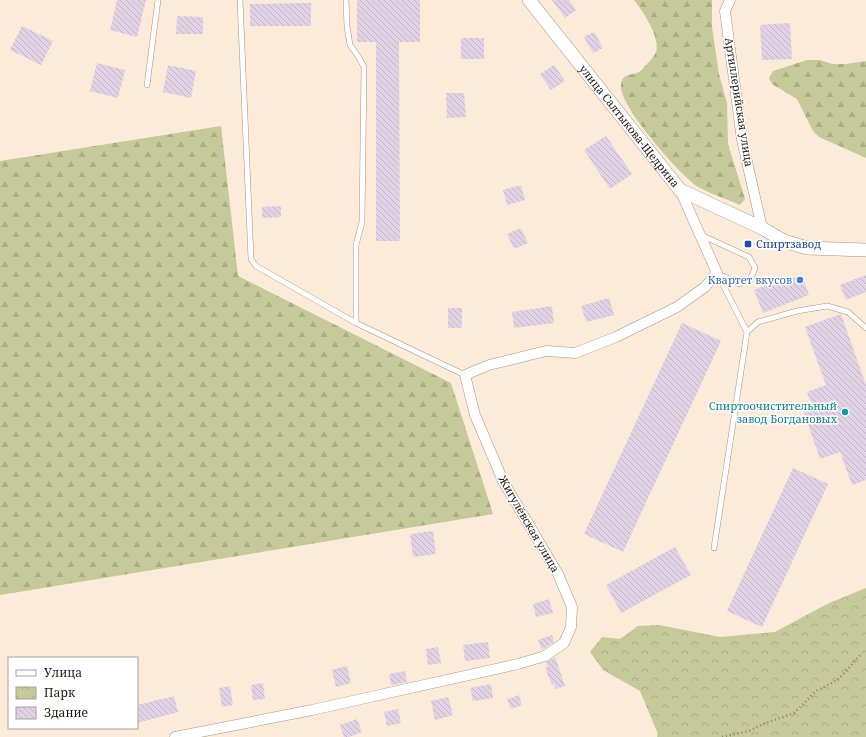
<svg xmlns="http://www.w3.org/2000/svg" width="866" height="737" font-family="'Noto Serif',serif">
  <defs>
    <pattern id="forest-firs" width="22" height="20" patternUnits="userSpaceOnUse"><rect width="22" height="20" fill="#c6c999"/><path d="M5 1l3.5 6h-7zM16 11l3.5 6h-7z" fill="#aaac83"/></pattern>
    <pattern id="park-crowns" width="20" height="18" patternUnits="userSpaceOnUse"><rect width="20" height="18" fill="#c6c999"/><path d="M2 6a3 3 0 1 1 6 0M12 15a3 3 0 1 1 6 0" fill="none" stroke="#aaac83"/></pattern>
    <pattern id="building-back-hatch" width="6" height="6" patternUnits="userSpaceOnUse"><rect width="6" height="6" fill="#e1d2e6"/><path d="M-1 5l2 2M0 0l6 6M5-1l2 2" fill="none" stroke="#c1b4c4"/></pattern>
  </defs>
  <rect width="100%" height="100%" fill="#fbebd8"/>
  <!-- forest -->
  <path fill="url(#forest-firs)" d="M 634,0 L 712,0 L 712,27 L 719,74 L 727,103 L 728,144 L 745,199 L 740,205 C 727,199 711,194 698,187 C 680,175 618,105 621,85 C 622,73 631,76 639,72 C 641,71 643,68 645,66 C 649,62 654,57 656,52 C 661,38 642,10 634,0 Z
    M 807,60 L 820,60 L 832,64 L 846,64 L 866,61 L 866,158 L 819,137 L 813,131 L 797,99 L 772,84 L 769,78 L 773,71 Z
    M 221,126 L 238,276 L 451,383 L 493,514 L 0,595 L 0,161 Z"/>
  <!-- park -->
  <path fill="url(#park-crowns)" d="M 866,588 L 866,737 L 657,737 L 658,734 L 640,691 L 603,670 L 590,652 L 602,637 L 620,639 L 638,626 L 659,625 L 720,637 L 775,632 L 827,604 Z"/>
  <!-- building -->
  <path fill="url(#building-back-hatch)" d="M 117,0 L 146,0 L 137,37 L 110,30 Z
    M 357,0 L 420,0 L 420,42 L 399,42 L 400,241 L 376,241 L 376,42 L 357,42 Z
    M 552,0 L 569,0 L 576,10 L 565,18 Z
    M 311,3 L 311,26 L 250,26 L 250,4 Z
    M 177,16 L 203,17 L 203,34 L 176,34 Z
    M 790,23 L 792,59 L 762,60 L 760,25 Z
    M 22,26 L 53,41 L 41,65 L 10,50 Z
    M 594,32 L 603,48 L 593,53 L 584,37 Z
    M 461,38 L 484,38 L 484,59 L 461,59 Z
    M 97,63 L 125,70 L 118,98 L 90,91 Z
    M 168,65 L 196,71 L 191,98 L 163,92 Z
    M 554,65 L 565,81 L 551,90 L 540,74 Z
    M 446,93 L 464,93 L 466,117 L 447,118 Z
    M 606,136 L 632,174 L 610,189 L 584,150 Z
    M 521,185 L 525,200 L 507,205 L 503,190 Z
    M 281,206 L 281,217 L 262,218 L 262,207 Z
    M 521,228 L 528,243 L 514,249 L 507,234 Z
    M 802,275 L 809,295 L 763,313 L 754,290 L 770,284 L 771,286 Z
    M 866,275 L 866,292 L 846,300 L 840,285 Z
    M 609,298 L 614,315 L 586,322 L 581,306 Z
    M 552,306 L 554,323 L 514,328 L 512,312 Z
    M 448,308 L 462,308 L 462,328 L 448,328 Z
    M 841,314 L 866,385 L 866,480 L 852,485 L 840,452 L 820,459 L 802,407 L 811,403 L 807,392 L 826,385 L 805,327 Z
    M 682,323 L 721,341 L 623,552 L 584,534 Z
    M 793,468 L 828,484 L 762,627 L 727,611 Z
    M 433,531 L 436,554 L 413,557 L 410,534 Z
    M 675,547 L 691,575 L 621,613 L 606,585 Z
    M 549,599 L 553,613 L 536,617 L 533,604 Z
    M 552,635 L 554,642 L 542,650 L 538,640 Z
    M 488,642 L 490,658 L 465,661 L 463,645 Z
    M 438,647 L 441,663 L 428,665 L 426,649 Z
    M 555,657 L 565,686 L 556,689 L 554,684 L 552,685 L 545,668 L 548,667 L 546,662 Z
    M 347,666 L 351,683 L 336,687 L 332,670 Z
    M 405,671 L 407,682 L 391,685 L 389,674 Z
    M 263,683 L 265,699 L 253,700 L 251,685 Z
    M 491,684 L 493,698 L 473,701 L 470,688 Z
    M 230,686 L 233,705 L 222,707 L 219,688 Z
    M 519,695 L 522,705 L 511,709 L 507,699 Z
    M 174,696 L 178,712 L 137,723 L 137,705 Z
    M 448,697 L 453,715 L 435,720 L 431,701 Z
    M 398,709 L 401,723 L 387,726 L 384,712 Z
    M 357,719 L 362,732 L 349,737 L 344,737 L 340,725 Z"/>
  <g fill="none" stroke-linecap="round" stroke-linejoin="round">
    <defs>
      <path id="service" d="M 240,0 L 251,259 L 256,266 L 356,323 L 465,375
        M 346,0 L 347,26 L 350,45 L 358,56 L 364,67 L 362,222 L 356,245 L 356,323
        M 147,85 L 158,0
        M 701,235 L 749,257 L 755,268 L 750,280 L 739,284 L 717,273
        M 717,273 L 747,332
        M 714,548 L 747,332 L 758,322 L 797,311 L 827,306 L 848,312 L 866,328"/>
      <path id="minor" d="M 730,0 L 725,11 L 742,140 L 762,228
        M 175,737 L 312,710 L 518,664 L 545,656 L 564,643 L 571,627 L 572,607 L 558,574 L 503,481 L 475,415 L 465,375 L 489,365 L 546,351 L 575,353 L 616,337 L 677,307 L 705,287 L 717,273 L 680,190"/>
      <g id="tertiary">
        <path id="s1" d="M 529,0 L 680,190 L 762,228 L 784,241 L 807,248 L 866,250"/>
      </g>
    </defs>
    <!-- service casing -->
    <use href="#service" stroke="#a49583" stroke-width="6"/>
    <!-- minor casing -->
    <use href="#minor" stroke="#a49583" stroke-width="11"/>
    <!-- tertiary casing -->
    <use href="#tertiary" stroke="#a49583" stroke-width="14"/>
    <!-- path -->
    <path stroke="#8a7f72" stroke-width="2.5" stroke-dasharray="1 3" stroke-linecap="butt" d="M 722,737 L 749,731 L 763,724 L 794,713 L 816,691 L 839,679 L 862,653"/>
    <!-- service -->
    <use href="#service" stroke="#fff" stroke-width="5"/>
    <!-- minor -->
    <use href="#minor" stroke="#fff" stroke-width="10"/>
    <!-- tertiary -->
    <use href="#tertiary" stroke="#fff" stroke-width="13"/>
  </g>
  <!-- markers -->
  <rect fill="#1a4fb4" stroke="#fff" stroke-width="1.5" x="744" y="240" width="8" height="8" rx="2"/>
  <circle fill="#3f7fe0" stroke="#fff" stroke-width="1.5" cx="800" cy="280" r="4"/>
  <circle fill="#0f9aa8" stroke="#fff" stroke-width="1.5" cx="845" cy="412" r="4"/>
  <g text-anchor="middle" stroke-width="3" stroke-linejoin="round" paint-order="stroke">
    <!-- street labels -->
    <g font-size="11" fill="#1f1a13" stroke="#fff">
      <text transform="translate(739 102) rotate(81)" y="4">Артиллерийская улица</text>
      <text dy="4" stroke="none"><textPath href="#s1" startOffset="161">улица Салтыкова-Щедрина</textPath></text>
      <text transform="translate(529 524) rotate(60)" y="4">Жигулёвская улица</text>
    </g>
    <!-- transit labels -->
    <g font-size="11" fill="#164399" stroke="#fff" text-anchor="start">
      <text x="756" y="248">Спиртзавод</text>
    </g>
    <!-- shop labels -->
    <g font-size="11" fill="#366cbe" stroke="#fff" text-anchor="end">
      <text x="792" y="284">Квартет вкусов</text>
    </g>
    <!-- culture labels -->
    <g font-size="11" fill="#0d838f" stroke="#fff" text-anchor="end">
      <text x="837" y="410">Спиртоочистительный<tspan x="837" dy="13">завод Богдановых</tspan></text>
    </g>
  </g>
  <!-- legend -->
  <rect x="8" y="657" width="130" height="72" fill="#ffffff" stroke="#a5a3a1"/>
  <rect x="16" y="670" width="20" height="6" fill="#ffffff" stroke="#a5a3a1"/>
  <text x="44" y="677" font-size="12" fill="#1f1a13">Улица</text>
  <rect x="16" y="687" width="20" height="12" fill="url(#park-crowns)" stroke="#a5a3a1"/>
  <text x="44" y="697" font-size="12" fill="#1f1a13">Парк</text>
  <rect x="16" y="707" width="20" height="12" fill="url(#building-back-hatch)" stroke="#a5a3a1"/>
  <text x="44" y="717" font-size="12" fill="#1f1a13">Здание</text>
</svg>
